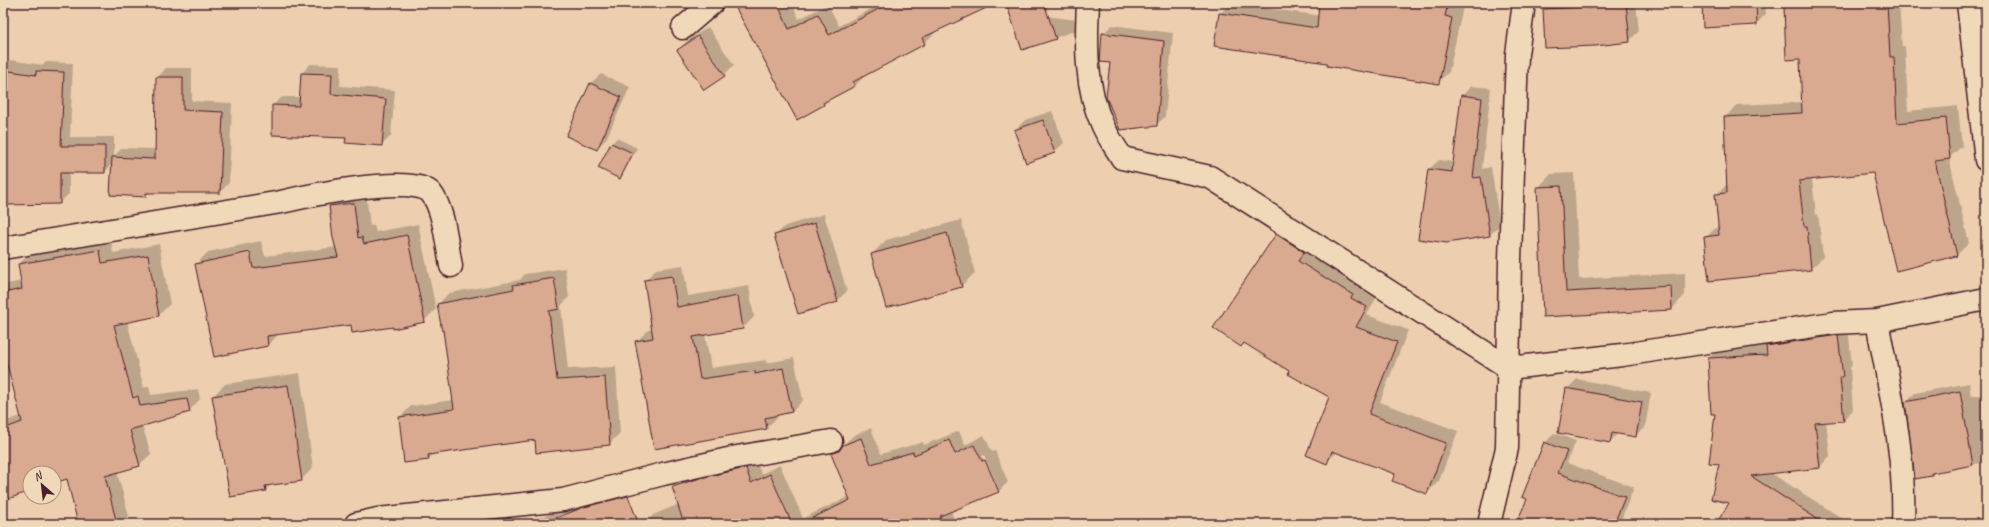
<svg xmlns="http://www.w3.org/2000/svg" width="1989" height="527" font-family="Caveat,sans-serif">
  <rect width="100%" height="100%" fill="#edcfaf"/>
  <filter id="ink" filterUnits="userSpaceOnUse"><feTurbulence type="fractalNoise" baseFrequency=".025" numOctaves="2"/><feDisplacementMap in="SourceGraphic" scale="8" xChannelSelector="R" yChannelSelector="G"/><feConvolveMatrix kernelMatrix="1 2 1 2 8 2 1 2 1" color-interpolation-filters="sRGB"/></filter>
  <g filter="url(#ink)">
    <!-- shadow -->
    <path fill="#0003" fill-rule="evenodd" d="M 733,3 L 792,3 L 799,19 L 828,4 L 839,26 L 882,3 L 985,3 L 934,31 L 935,33 L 924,43 L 865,75 L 855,86 L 830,98 L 824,104 L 797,119 Z
      M 1230,3 L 1344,19 L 1347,3 L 1456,3 L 1456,6 L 1463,7 L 1449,72 L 1438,82 L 1328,63 L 1220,14 Z
      M 1550,3 L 1636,3 L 1639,31 L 1629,41 L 1544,10 Z
      M 1703,3 L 1765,3 L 1766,14 L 1756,24 Z
      M 1789,3 L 1899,3 L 1902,46 L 1905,46 L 1908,111 L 1958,106 L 1962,146 L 1949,158 L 1969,243 L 1957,255 L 1874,172 L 1812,178 L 1816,215 L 1818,214 L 1823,257 L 1811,269 L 1706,237 L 1719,225 L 1716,195 L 1728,183 L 1725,117 L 1737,105 L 1803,102 L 1801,58 L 1785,8 Z
      M 1024,13 L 1084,21 L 1084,22 L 1074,31 L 1023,49 Z
      M 1112,25 L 1173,33 L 1165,117 L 1156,125 L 1111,62 L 1103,34 Z
      M 708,27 L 734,65 L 724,75 L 705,89 L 678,50 L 688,40 Z
      M 10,60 L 43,65 L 46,62 L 73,63 L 70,137 L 114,137 L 114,156 L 122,148 L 156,149 L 157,78 L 166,68 L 192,68 L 192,101 L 232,103 L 229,183 L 220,192 L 150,192 L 145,196 L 112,164 L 105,172 L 69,172 L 69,194 L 59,203 L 3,204 L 3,67 Z
      M 310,64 L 341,65 L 340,86 L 395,90 L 391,136 L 382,145 L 347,137 L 273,105 L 282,97 L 301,97 L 302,73 Z
      M 601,74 L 630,87 L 606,139 L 596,149 L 567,135 L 591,83 Z
      M 1471,86 L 1491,88 L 1482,169 L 1491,167 L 1500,225 L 1490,235 L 1447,242 L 1429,169 L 1439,160 L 1454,162 L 1462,96 Z
      M 1052,111 L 1064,143 L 1054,152 L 1015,130 L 1025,120 Z
      M 617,138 L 637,148 L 624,172 L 620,177 L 600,167 L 612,143 Z
      M 1574,173 L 1579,279 L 1685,273 L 1685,295 L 1672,309 L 1544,315 L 1538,188 L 1551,174 Z
      M 366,192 L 370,226 L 374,225 L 376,232 L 418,224 L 436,309 L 424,321 L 393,326 L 352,324 L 279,334 L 268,345 L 214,356 L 196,264 L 208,252 L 261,241 L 265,256 L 337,247 L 330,207 L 342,195 Z
      M 824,214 L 847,291 L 837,301 L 775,236 L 785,226 Z
      M 961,220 L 975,273 L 961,286 L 872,254 L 886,240 Z
      M 1289,223 L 1378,295 L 1367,315 L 1408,330 L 1380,402 L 1458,431 L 1439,481 L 1427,493 L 1397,474 L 1337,452 L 1327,462 L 1330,396 L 1291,370 L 1277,235 Z
      M 111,239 L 113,253 L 159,244 L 170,304 L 159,315 L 127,321 L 144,388 L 149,386 L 151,395 L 198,389 L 200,399 L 189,411 L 142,425 L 151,454 L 139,465 L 117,472 L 129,516 L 121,524 L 79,524 L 67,478 L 54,482 L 54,473 L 30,473 L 30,490 L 3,481 L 3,422 L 21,416 L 3,345 L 3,285 L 21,281 L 19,264 L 30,253 Z
      M 683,265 L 688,296 L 749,286 L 754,317 L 743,328 L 705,334 L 711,368 L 766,360 L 766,363 L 794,358 L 803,400 L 792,412 L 777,415 L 778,417 L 766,428 L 636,342 L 648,330 L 653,329 L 645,281 L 656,269 Z
      M 565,268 L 569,297 L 561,306 L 568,369 L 616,367 L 620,433 L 609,444 L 536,439 L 434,453 L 429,459 L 400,417 L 411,406 L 453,400 L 444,329 L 438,304 L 449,293 L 520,280 L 525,274 Z
      M 1848,326 L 1852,365 L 1850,368 L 1853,410 L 1843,420 L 1826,421 L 1830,456 L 1820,467 L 1771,473 L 1845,520 L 1842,524 L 1717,524 L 1731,503 L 1720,463 L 1716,413 L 1709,358 L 1719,348 L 1768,345 L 1777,336 Z
      M 300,373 L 313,468 L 301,480 L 271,484 L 266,490 L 213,396 L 225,384 Z
      M 1577,379 L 1651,393 L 1645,427 L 1635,436 L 1618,433 L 1610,442 L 1567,389 Z
      M 1969,383 L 1971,396 L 1986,394 L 1986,462 L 1936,471 L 1932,475 L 1906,402 L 1915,393 Z
      M 871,428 L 881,454 L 923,442 L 924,445 L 959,431 L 965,445 L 984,435 L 992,452 L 995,451 L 1008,482 L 998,492 L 951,511 L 955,521 L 953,524 L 644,524 L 653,515 L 679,504 L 674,487 L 684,477 L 756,459 L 761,474 L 780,465 L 803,518 L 850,496 L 833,454 L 854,435 ZM 984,455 L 998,488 L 996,488 L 982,456 Z
      M 1554,433 L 1576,441 L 1567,463 L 1634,487 L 1621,520 L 1617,524 L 1517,524 L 1529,498 L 1545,443 Z
      M 605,495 L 617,524 L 521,524 Z
      M 513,520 L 514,524 L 504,524 Z"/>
    <!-- building -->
    <path fill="#d9a990" stroke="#4a1f2b" d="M 733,3 L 777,3 L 789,29 L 818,14 L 829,35 L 890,3 L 997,3 L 922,38 L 925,44 L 853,82 L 855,86 L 823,103 L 824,105 L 797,120 Z
      M 1006,3 L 1044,3 L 1056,39 L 1022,50 Z
      M 1319,3 L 1448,3 L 1445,16 L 1452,18 L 1439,84 L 1327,66 L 1327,63 L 1214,46 L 1219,13 L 1317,28 Z
      M 1702,3 L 1756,3 L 1757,25 L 1703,28 Z
      M 1857,3 L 1887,3 L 1890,57 L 1894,57 L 1897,123 L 1946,118 L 1950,159 L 1935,161 L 1957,256 L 1896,271 L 1873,173 L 1799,181 L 1804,226 L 1807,226 L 1811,270 L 1709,281 L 1704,237 L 1719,235 L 1715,194 L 1727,193 L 1724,117 L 1802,113 L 1800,59 L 1786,60 L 1784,7 Z
      M 1626,4 L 1630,42 L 1595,46 L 1545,48 L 1543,9 L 1588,7 L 1588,8 Z
      M 1102,33 L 1164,41 L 1157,126 L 1120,130 L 1106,97 L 1110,63 L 1100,62 Z
      M 698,36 L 725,76 L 704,90 L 677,50 Z
      M 3,70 L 36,75 L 36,71 L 64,72 L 61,146 L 105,146 L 105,173 L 60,173 L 60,204 L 3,205 Z
      M 301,73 L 332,74 L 331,94 L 386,99 L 382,146 L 345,143 L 346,138 L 272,135 L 272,105 L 299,106 Z
      M 156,77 L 183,77 L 183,110 L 223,112 L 220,193 L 146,193 L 146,197 L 110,195 L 112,157 L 155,159 Z
      M 590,83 L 621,97 L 597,150 L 566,136 Z
      M 1461,95 L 1482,98 L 1473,178 L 1481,177 L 1490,236 L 1447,243 L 1418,239 L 1428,169 L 1452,172 Z
      M 1043,120 L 1055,153 L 1026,163 L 1014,130 Z
      M 611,143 L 633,153 L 620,179 L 598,168 Z
      M 1561,186 L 1566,292 L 1671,286 L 1672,310 L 1543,317 L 1537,187 Z
      M 354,203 L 358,238 L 362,237 L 364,244 L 407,235 L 425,322 L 393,329 L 393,327 L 352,333 L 351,325 L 267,336 L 268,346 L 214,357 L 195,264 L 250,252 L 253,268 L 338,257 L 333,238 L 329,206 Z
      M 815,223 L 838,302 L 798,314 L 774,235 Z
      M 947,233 L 962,287 L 886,308 L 871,254 Z
      M 1276,234 L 1304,252 L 1298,261 L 1353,295 L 1351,298 L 1367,307 L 1356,327 L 1397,342 L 1369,414 L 1446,443 L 1427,494 L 1392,481 L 1395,474 L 1332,451 L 1327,464 L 1306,455 L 1329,397 L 1288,374 L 1289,371 L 1244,343 L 1241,347 L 1213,328 Z
      M 100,250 L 102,263 L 148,255 L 159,316 L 114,325 L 133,398 L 138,396 L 140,406 L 187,399 L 190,412 L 130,430 L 140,466 L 105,476 L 117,524 L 78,524 L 67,479 L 54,483 L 54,473 L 30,473 L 30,491 L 8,499 L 3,484 L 3,429 L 22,422 L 3,349 L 3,293 L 22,289 L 18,264 Z
      M 672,276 L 677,307 L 738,296 L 743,329 L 693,337 L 700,379 L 755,371 L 755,374 L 783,368 L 792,412 L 765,418 L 767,429 L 654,449 L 635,341 L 653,338 L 644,280 Z
      M 554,278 L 559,309 L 549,311 L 557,380 L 605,377 L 610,445 L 536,453 L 535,440 L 428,455 L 429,460 L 404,463 L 399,417 L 454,409 L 443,330 L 442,331 L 437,304 L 514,289 L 513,285 Z
      M 1838,335 L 1843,377 L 1840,377 L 1844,421 L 1815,423 L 1820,468 L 1751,476 L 1825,524 L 1716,524 L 1729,503 L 1711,499 L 1719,464 L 1709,463 L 1715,414 L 1711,414 L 1708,358 L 1767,355 L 1766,346 Z
      M 288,385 L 302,481 L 265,486 L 266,491 L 230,497 L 212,396 Z
      M 1566,388 L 1642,402 L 1636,437 L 1612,433 L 1610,443 L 1558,433 Z
      M 1960,391 L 1973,465 L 1932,473 L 1932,476 L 1915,479 L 1905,402 Z
      M 861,438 L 871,464 L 913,452 L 914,455 L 949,440 L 955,454 L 974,445 L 982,461 L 985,460 L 999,492 L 940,516 L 943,524 L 800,524 L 850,500 L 831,454 L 839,451 L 843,445 Z
      M 1544,442 L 1567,451 L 1558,473 L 1625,497 L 1614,524 L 1516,524 L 1527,499 L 1522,497 Z
      M 746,468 L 751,483 L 770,474 L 792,524 L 684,524 L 672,487 L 700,478 Z
      M 628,496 L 639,524 L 546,524 L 546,522 L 584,507 Z"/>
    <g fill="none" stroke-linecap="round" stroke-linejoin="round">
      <defs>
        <path id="minor" d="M 1088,3 C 1086,44 1085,88 1103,126 C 1108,137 1116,148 1122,158 L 1210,177 L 1509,368 L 1622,355 L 1833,323 L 1877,321 L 1986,299
          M 1968,3 L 1986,160
          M 683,28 L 712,3
          M 3,248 L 281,202 C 306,196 415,173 431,193 C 444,209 447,245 451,266
          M 1877,321 C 1889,386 1906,457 1903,524
          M 356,524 L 378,519 L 563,500 L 663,474 L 737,457 L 831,441
          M 1489,524 L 1507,448 L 1510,260 L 1517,54 L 1524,3"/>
      </defs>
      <!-- minor casing -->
      <use href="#minor" stroke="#4a1f2b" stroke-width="25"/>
      <!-- minor -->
      <use href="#minor" stroke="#efd9b8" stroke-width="22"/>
    </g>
  </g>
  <!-- margin -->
  <rect width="1989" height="527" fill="none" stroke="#efd9b8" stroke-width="16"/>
  <rect x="8" y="8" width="1973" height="511" fill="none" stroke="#4a1f2b" stroke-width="1.5" filter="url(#ink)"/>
  <!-- north arrow -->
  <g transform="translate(42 485) rotate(332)"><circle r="19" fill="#efd9b8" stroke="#ad8f80"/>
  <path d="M0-3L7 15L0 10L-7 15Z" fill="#4a1f2b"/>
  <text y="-6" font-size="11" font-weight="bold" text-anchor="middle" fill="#4a1f2b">N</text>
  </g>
</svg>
